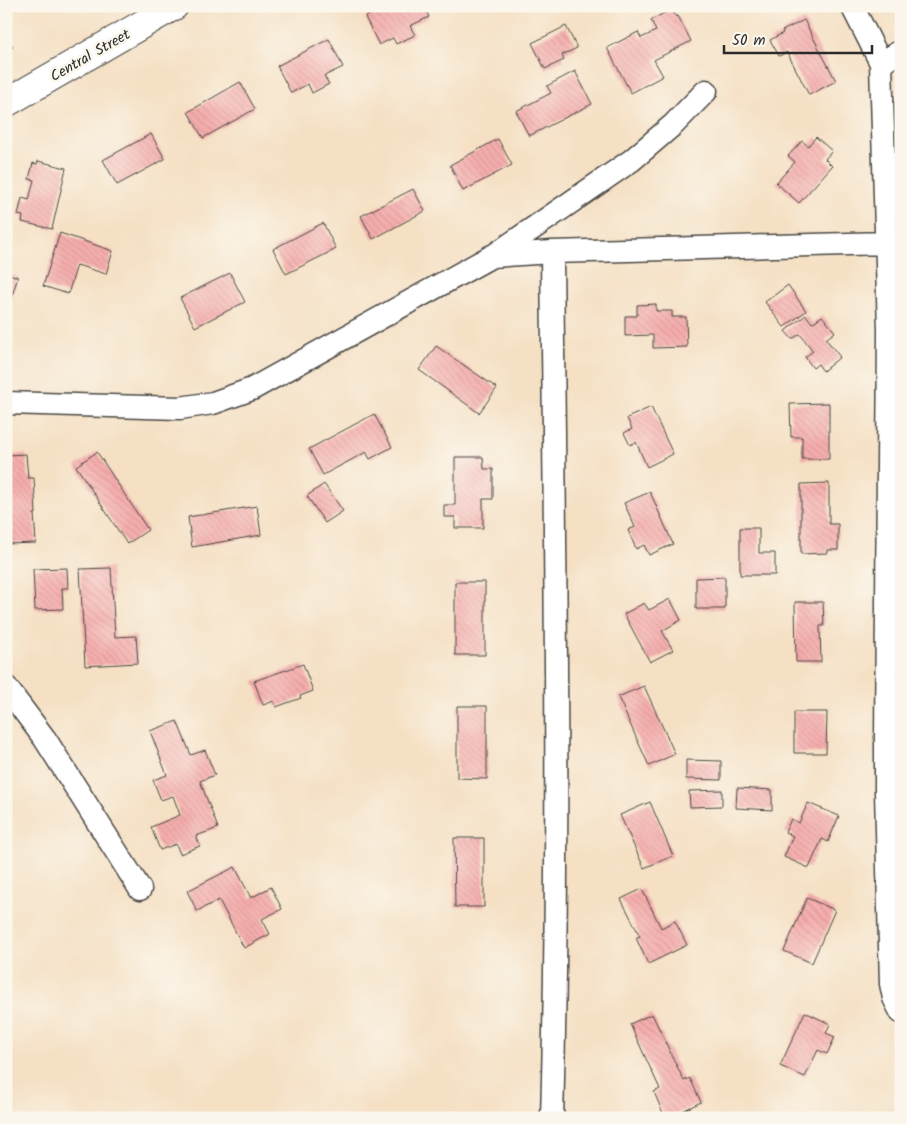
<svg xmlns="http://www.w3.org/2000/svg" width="907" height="1124" font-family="Kalam,sans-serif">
  <defs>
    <pattern id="building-back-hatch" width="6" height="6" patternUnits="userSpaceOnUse" patternTransform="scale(1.25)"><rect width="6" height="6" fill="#f6aead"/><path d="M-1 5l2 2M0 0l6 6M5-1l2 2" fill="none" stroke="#d39695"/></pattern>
  </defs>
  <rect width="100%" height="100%" fill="#fbf7ec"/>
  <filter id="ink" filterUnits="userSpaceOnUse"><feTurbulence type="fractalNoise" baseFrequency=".02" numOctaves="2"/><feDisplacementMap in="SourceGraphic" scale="10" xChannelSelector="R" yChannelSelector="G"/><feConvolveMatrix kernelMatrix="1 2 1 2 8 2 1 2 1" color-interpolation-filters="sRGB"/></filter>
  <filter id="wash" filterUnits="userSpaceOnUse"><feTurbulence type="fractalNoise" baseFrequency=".0096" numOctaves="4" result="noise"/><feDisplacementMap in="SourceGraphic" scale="20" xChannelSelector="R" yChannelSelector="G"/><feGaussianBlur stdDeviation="1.12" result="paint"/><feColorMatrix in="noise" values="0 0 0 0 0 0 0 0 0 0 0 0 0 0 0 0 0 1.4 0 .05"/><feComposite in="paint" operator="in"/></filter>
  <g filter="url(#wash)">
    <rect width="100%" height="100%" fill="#f5e0c4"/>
    <g id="blocks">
      <!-- building -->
      <path fill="url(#building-back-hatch)" d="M 387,6 L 424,6 L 429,17 L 410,26 L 415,35 L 396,44 L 393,38 L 379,45 L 365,17 Z
        M 672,9 L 676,17 L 678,16 L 691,41 L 654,60 L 663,76 L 631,93 L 607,48 L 638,32 L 641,38 L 656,31 L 651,20 Z
        M 804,20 L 836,81 L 809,95 L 787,52 L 779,56 L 770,40 L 783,33 L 782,31 Z
        M 566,26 L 577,48 L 562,55 L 564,60 L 545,69 L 532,43 Z
        M 6,36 L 13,47 L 6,51 Z
        M 329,39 L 343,67 L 324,76 L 329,84 L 312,93 L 308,84 L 291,93 L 277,66 Z
        M 575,71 L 592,104 L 529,136 L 516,111 L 551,93 L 547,86 Z
        M 240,82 L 255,109 L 203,138 L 188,112 Z
        M 151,134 L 165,159 L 117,185 L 103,160 Z
        M 816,137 L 832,151 L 825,159 L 832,166 L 799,203 L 776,183 L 795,162 L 788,156 L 802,141 L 808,146 Z
        M 498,139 L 512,165 L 463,191 L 450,165 Z
        M 38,161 L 66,168 L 52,229 L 22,222 L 23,216 L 18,215 L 22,198 L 29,200 L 34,180 L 29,179 L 33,163 L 37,164 Z
        M 413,189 L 425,211 L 373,239 L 361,216 Z
        M 323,223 L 336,249 L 286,274 L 273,249 Z
        M 60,233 L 113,251 L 106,274 L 77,265 L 68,294 L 43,286 Z
        M 6,273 L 18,277 L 7,311 L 6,311 Z
        M 230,273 L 245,302 L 195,327 L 180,298 Z
        M 788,285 L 806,311 L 784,327 L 765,302 Z
        M 656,304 L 656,311 L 672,311 L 672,317 L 686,317 L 687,347 L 653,348 L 653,335 L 625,336 L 625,316 L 637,316 L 637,305 Z
        M 806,315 L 812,323 L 822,316 L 835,332 L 826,339 L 840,357 L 823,371 L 818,364 L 813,368 L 805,357 L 813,351 L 800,334 L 792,339 L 785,331 Z
        M 436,346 L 497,388 L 479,413 L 419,370 Z
        M 829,403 L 829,459 L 802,459 L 802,437 L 791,437 L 790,404 Z
        M 651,407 L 673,454 L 647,467 L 636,442 L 630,445 L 624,433 L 632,429 L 627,418 Z
        M 374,414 L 392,447 L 370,459 L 366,452 L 323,475 L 309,449 Z
        M 97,452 L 148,530 L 127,544 L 76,466 Z
        M 26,454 L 28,478 L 34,478 L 36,514 L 34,514 L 36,543 L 6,544 L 6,455 Z
        M 455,457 L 483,457 L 484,469 L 493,469 L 493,499 L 483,499 L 483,528 L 455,528 L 455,517 L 444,517 L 444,505 L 455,505 Z
        M 829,483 L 829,524 L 838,524 L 838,550 L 828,550 L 828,553 L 801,554 L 801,484 Z
        M 324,484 L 343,511 L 325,523 L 307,496 Z
        M 650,492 L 673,544 L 649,555 L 644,545 L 636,549 L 628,530 L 635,527 L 624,503 Z
        M 257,506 L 261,535 L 192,547 L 188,517 Z
        M 740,528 L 759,528 L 759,553 L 775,553 L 775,575 L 740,575 Z
        M 67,568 L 68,588 L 62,588 L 63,609 L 35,610 L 33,569 Z
        M 111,568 L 115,637 L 136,636 L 138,663 L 85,666 L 80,569 Z
        M 725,577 L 725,609 L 696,609 L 696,578 Z
        M 455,582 L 485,582 L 485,655 L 455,655 Z
        M 670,599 L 681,620 L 662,631 L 673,650 L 650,662 L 624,614 L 644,603 L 649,610 Z
        M 795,602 L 823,602 L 824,626 L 820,626 L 821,662 L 796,662 Z
        M 303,664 L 313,691 L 300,696 L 301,698 L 276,707 L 274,701 L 263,705 L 254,681 Z
        M 644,686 L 675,754 L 649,766 L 618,697 Z
        M 457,706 L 487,706 L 487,779 L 457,778 Z
        M 794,712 L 827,712 L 826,753 L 794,753 Z
        M 177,721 L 191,755 L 205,750 L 215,775 L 200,781 L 218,828 L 196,836 L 200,846 L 180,854 L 176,844 L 160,850 L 151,827 L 180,815 L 173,796 L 161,800 L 153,780 L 167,775 L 150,731 Z
        M 686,760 L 721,761 L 721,780 L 686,779 Z
        M 737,788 L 772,790 L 772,810 L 736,808 Z
        M 722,790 L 722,806 L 690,807 L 689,791 Z
        M 650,802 L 673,856 L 644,868 L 620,815 Z
        M 808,803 L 839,816 L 828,842 L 822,839 L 809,868 L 784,857 L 793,836 L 785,832 L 791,819 L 799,823 Z
        M 454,838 L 484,838 L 484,907 L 455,907 Z
        M 235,867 L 251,898 L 271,887 L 282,909 L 262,919 L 270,934 L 244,948 L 219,900 L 197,911 L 187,891 Z
        M 642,889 L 661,928 L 675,921 L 687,945 L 648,964 L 636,938 L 640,936 L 621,899 Z
        M 807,898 L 835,910 L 812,963 L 784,951 Z
        M 805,1012 L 830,1024 L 826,1033 L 835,1037 L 827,1054 L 818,1050 L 805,1077 L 780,1066 Z
        M 652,1014 L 684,1081 L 690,1078 L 701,1102 L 668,1118 L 665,1118 L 654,1092 L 660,1089 L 630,1024 Z"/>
    </g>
  </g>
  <g filter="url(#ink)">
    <use href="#blocks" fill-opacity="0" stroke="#494642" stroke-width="1"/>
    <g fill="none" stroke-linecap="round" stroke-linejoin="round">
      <defs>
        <path id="minor" d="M 852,6 L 881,63 L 889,331 L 896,343
          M 881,63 L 901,51
          M 493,256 L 632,160 L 674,124 L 706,91
          M 6,403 L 180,408 L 213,403 L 252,389 L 492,256 L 552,252 L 886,243
          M 6,687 L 45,739 L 140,889
          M 900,733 L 886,740 L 886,792 L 891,984 L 894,998 L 901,1012
          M 886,740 L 889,331
          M 552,1118 C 560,829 555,541 552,252"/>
        <path id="tertiary" d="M 6,103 L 174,6"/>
      </defs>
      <!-- minor casing -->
      <use href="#minor" stroke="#494642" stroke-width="25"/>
      <!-- tertiary casing -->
      <use href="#tertiary" stroke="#494642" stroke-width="30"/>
      <!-- minor -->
      <use href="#minor" stroke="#fff" stroke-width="22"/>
      <!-- tertiary -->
      <use href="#tertiary" stroke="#fff" stroke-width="28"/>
    </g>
  </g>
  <g text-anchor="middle" stroke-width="5" stroke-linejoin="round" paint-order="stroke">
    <!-- street labels -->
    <g font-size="15" fill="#2b2b2b" stroke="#fbf7ec">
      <text transform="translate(90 55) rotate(-30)" y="5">Central Street</text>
    </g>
  </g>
  <!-- margin -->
  <rect width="907" height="1124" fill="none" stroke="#fbf7ec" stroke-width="25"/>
  <!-- scale -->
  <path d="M724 45v8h148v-8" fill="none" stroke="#2b2b2b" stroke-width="2.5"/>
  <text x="732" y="45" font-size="15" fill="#2b2b2b" stroke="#fbf7ec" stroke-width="4" paint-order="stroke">50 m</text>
</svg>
